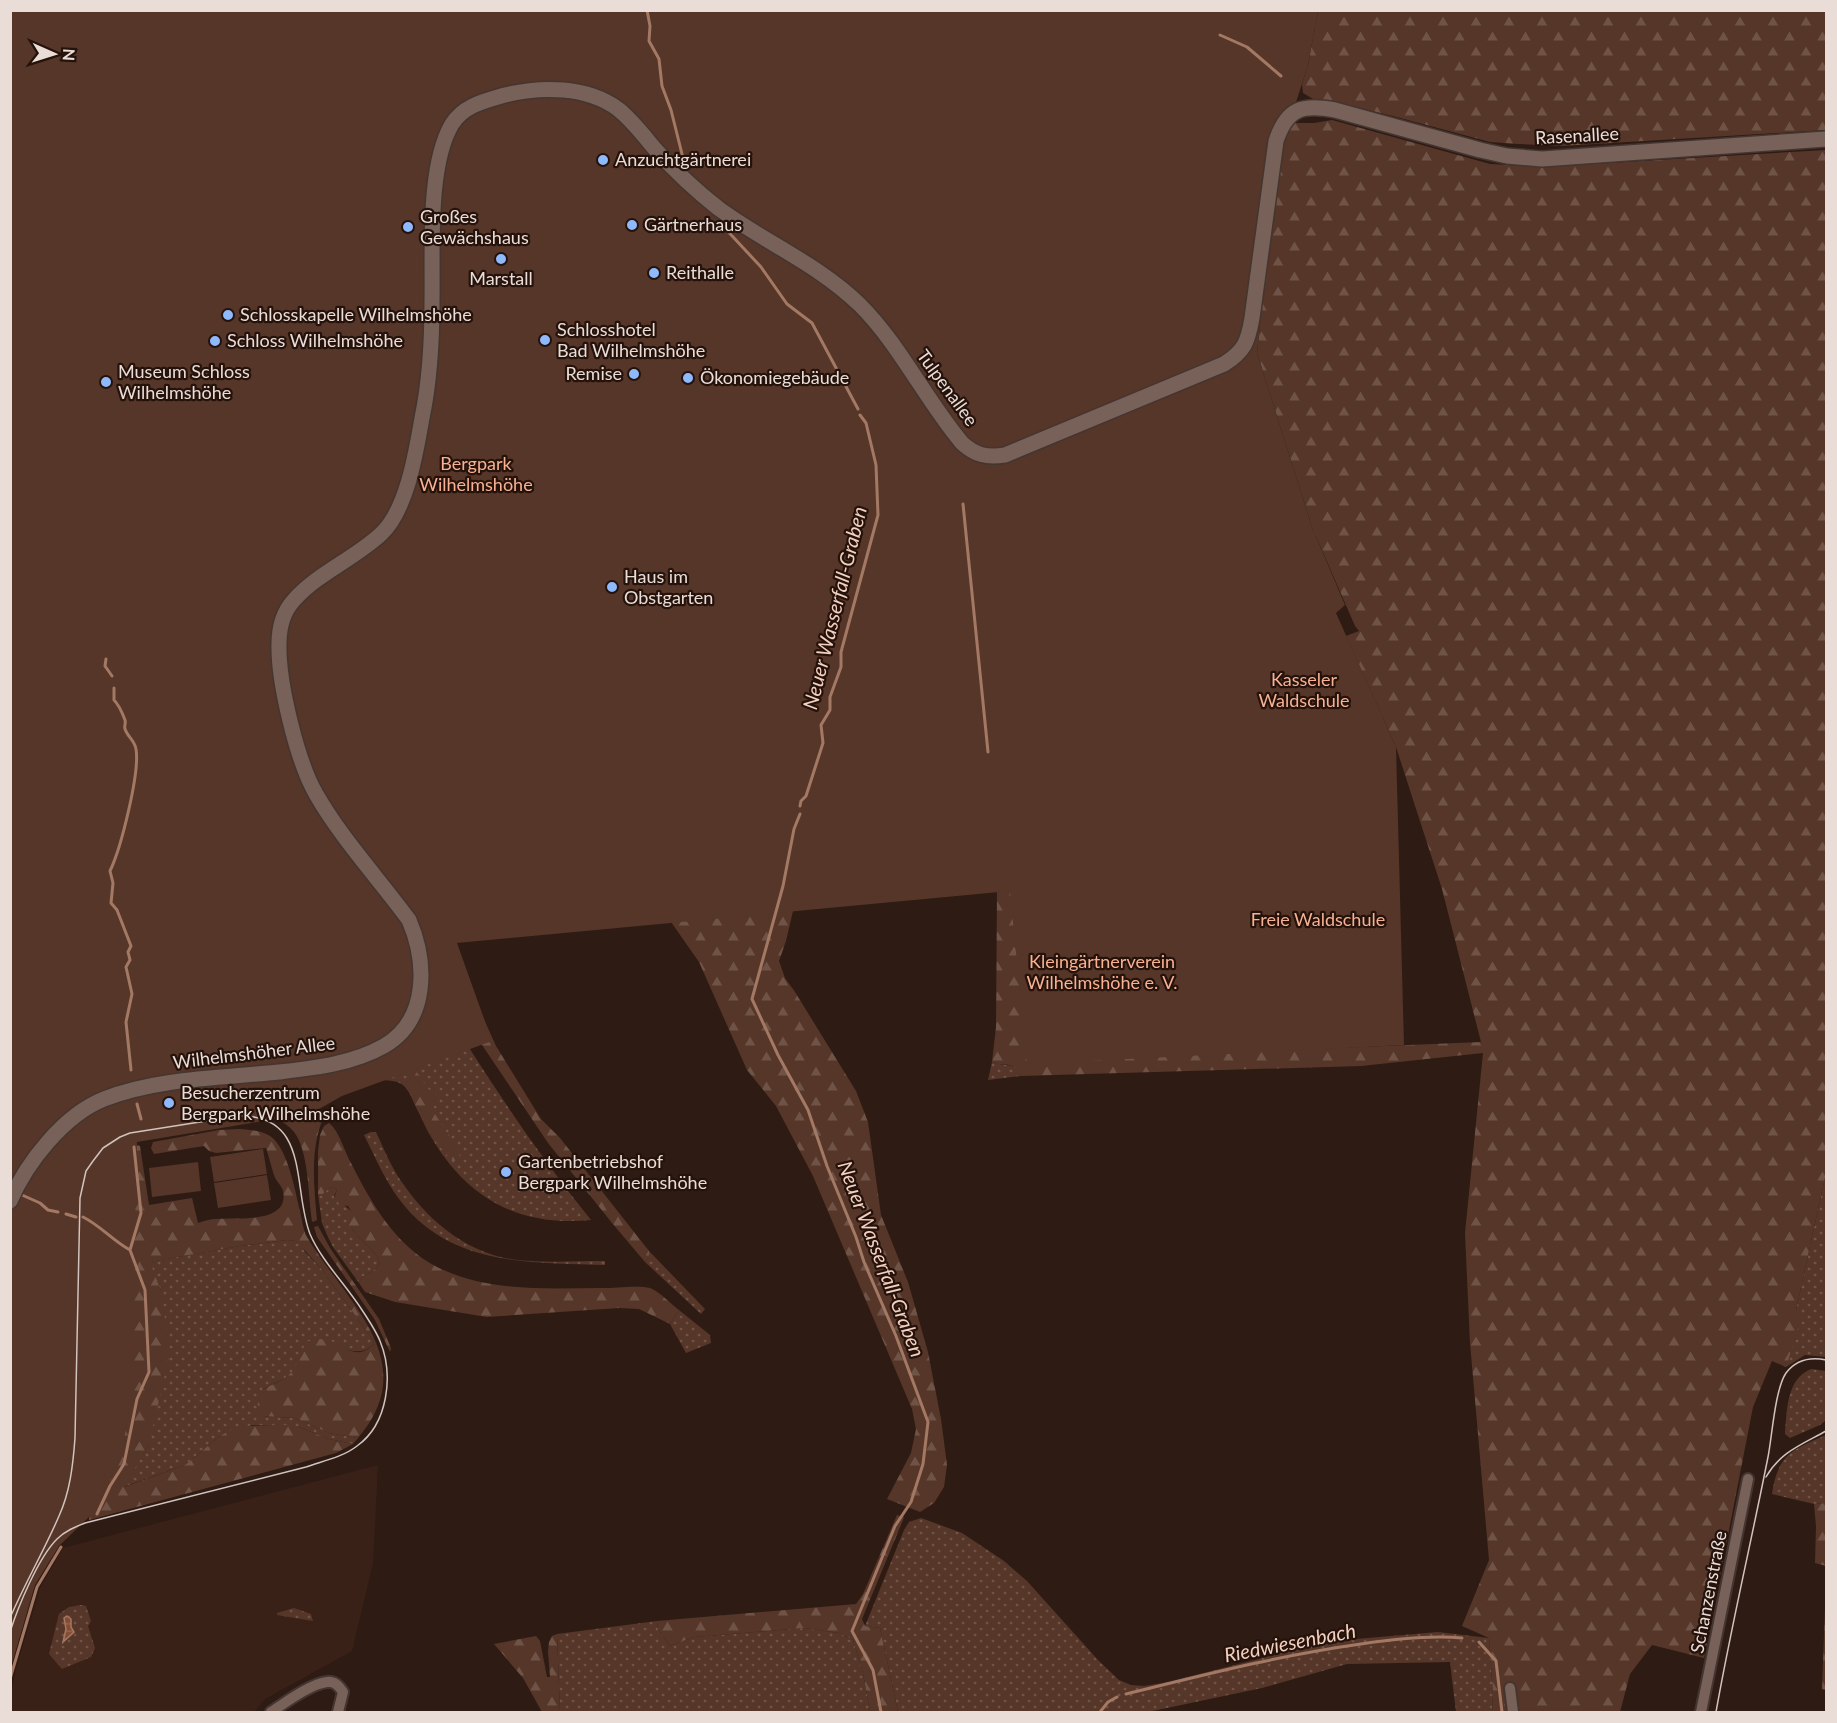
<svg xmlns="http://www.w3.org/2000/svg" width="1837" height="1723" font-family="Lato,sans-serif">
  <defs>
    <pattern id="grass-dots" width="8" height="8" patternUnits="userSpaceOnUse" patternTransform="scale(1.5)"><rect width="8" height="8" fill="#563628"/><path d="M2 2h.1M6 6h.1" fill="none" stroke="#6e5346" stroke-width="1.8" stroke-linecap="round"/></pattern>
    <pattern id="forest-firs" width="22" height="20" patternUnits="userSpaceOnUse" patternTransform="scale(1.5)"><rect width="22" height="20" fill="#563628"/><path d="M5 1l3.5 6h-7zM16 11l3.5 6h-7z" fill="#6e5346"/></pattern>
    <pattern id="water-rules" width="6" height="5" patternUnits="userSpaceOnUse" patternTransform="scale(1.5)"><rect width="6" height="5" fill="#854c32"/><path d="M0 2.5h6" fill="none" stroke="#96654f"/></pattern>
  </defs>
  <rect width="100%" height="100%" fill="#2e1b14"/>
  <!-- built -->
  <path fill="#3a2117" d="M 378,1465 L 373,1563 L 352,1651 L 265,1699 L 254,1712 L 11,1712 L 11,1695 L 16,1669 L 40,1588 L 63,1548 Z"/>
  <!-- grass -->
  <path fill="url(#grass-dots)" d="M 468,1046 C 506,1106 546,1164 591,1220 C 518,1227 466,1198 430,1135 C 423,1124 412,1093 404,1086 C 398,1080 390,1081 382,1080 Z
    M 992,1062 C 1001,1066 1009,1063 1018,1069 L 1021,1076 L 988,1080 Z
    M 371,1132 L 376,1132 C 383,1147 390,1164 399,1178 C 426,1219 466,1254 517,1260 C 546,1263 576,1261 605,1261 L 605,1265 C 529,1262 450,1267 399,1199 C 385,1180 375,1157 364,1135 Z
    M 1826,1173 L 1826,1357 L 1805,1355 L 1786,1367 L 1783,1366 L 1795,1338 L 1796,1310 Z
    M 334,1187 L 337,1190 L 334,1196 L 337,1204 L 343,1204 L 351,1211 L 349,1226 L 378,1257 L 380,1264 C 374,1273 363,1273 359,1283 L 333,1247 L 327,1235 L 322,1223 L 318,1194 L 323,1194 L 329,1188 Z
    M 287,1240 L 296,1241 L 301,1245 L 305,1252 L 320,1267 L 373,1340 L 374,1344 C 357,1360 340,1346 322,1339 L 299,1359 L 295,1370 L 285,1378 L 263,1389 L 262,1416 L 295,1418 L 329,1433 L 358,1438 L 353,1444 L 329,1439 L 299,1427 L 252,1425 L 220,1436 L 185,1465 L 123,1487 L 149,1444 L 161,1291 L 149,1262 L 240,1246 Z
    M 649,1251 L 705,1309 L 701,1314 L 645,1262 L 649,1258 Z
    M 679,1310 L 710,1335 L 711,1343 L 686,1353 L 670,1324 Z
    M 1811,1369 L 1826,1371 L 1826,1420 L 1820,1425 L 1790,1438 L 1785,1434 C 1787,1411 1786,1379 1811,1369 Z
    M 1826,1435 L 1826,1503 L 1814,1504 L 1772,1494 C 1778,1454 1792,1450 1826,1435 Z
    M 921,1518 L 962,1533 L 1004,1561 L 1027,1581 L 1098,1660 L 1119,1680 L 1131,1685 L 1144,1686 L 1168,1682 L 1306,1647 L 1356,1639 L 1438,1632 L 1489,1638 L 1493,1694 L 1492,1712 L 1456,1712 L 1450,1662 L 1347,1664 L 1262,1688 L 1148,1712 L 898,1712 L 880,1628 L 865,1626 L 904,1530 L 909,1522 Z
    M 81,1605 L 86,1606 L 91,1621 L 88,1626 L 95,1648 L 91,1657 L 62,1669 L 49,1654 L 59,1614 L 69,1607 Z
    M 294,1608 L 311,1614 L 313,1621 L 277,1615 L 277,1613 Z
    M 657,1621 L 658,1629 L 670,1646 L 694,1637 L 804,1628 L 839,1633 L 853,1640 L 863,1673 L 870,1712 L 560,1712 L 557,1634 Z"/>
  <!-- forest -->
  <path fill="url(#forest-firs)" d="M 1318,11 L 1826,11 L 1826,130 L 1562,146 L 1518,144 L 1490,142 L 1393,116 L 1334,102 L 1313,99 L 1303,93 L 1302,84 L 1308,65 Z
    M 1332,120 L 1490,164 L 1541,167 L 1826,150 L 1826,1173 L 1796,1310 L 1801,1319 L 1786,1367 L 1772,1361 L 1753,1407 L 1704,1658 L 1652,1645 L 1630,1674 L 1620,1712 L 1492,1712 L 1493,1694 L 1489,1638 L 1462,1626 L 1489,1560 L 1470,1343 L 1465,1233 L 1483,1053 L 1361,1066 L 1021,1076 C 1012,1059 1005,1068 992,1062 L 996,1027 L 997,889 L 1012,887 L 1193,1054 L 1481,1042 L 1442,889 L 1396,747 L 1346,636 L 1359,631 L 1355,626 L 1312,527 L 1257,353 L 1270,229 L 1282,146 L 1292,123 L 1314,123 Z
    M 797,894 L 786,941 L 779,961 L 785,978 L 795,992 L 856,1091 L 868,1122 L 881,1215 L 908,1282 L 928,1352 L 941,1419 L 947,1465 L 944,1487 L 934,1503 L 920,1512 L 887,1499 L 911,1453 L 916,1429 L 912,1409 L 813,1176 L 776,1106 L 747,1070 L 699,962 L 669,919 Z
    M 469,986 L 496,1046 L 541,1119 L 560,1138 L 649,1251 L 649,1258 L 645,1262 L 612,1223 L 548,1143 L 478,1039 Z
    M 412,1068 L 420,1076 L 427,1088 L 437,1095 L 433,1111 L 460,1152 L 459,1158 L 455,1161 C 443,1158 411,1103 410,1091 C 409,1086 409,1081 410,1077 L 404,1070 Z
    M 312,1096 L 322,1121 C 310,1152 314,1187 317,1220 L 313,1222 L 312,1221 C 308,1196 309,1151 294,1132 C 288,1124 279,1120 270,1115 Z
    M 329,1123 C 340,1132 344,1151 351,1163 C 371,1203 396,1246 437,1267 C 489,1293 548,1288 604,1288 C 615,1288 640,1285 650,1288 C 660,1292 670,1303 679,1310 L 670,1324 L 639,1309 L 619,1308 L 487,1317 L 395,1302 L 365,1292 L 359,1283 C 363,1273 374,1273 380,1264 L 378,1257 L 349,1226 L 348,1217 L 351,1211 L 348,1206 L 336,1204 L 333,1201 L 337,1190 L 334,1187 L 329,1188 L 323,1194 L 318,1194 L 318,1151 L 320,1135 L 324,1126 Z
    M 239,1129 C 249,1130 261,1130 270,1136 C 288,1148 295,1191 300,1211 C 302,1219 303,1230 307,1237 C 345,1301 424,1361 358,1438 L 329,1433 L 295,1418 L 262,1416 L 257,1411 L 258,1402 L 263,1389 C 296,1374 292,1374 306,1342 C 310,1341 316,1339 320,1339 C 342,1339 353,1365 374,1344 L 373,1340 L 320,1267 L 296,1241 L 287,1240 L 240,1246 L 150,1262 L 161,1291 L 170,1352 L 149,1444 L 124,1487 L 185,1465 L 220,1436 L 238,1426 L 288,1425 L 299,1427 L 329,1439 L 353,1444 L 336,1453 L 89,1520 L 132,1144 L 140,1146 L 149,1205 L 192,1198 L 198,1223 C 204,1221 210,1219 216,1219 C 235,1217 290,1225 283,1191 C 282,1186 276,1181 274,1175 C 271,1166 269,1157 266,1148 L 216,1153 L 209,1151 L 204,1146 L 154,1154 L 151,1148 L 153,1142 L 219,1130 Z
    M 318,1226 L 330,1248 L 379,1319 L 391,1348 L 390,1352 L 375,1320 L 317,1237 L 314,1227 Z
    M 1826,1503 L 1826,1566 L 1815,1563 L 1816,1526 L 1814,1504 Z
    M 897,1515 L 904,1517 L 903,1520 L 862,1619 L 865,1626 L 880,1628 L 898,1712 L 870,1712 L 863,1673 L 853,1640 L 839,1633 L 804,1628 L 694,1637 L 670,1646 L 658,1629 L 657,1621 L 856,1604 L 863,1594 Z
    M 1826,1581 L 1826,1690 L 1822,1689 Z
    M 557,1634 L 560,1712 L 542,1712 L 523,1678 L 494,1644 L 536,1636 L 540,1641 L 547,1677 L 550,1677 L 548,1651 L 549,1642 L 552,1636 Z"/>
  <!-- park -->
  <path fill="#563628" d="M 11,11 L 1318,11 L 1308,65 L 1282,146 L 1270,229 L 1257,353 L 1312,527 L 1345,605 L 1336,613 L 1396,747 L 1404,1045 L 1027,1064 L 1010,891 L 457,943 L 492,1041 L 342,1096 L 312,1113 L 137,1142 L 131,1399 L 120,1462 L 92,1514 L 59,1546 L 35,1585 L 11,1667 Z
    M 263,1149 L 267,1174 L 214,1182 L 210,1157 Z
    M 198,1162 L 201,1191 L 152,1197 L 149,1168 Z
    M 267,1175 L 271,1200 L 218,1208 L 214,1183 Z"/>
  <!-- water -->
  <path fill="url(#water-rules)" stroke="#a37864" stroke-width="1.5" d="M 67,1616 L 71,1619 L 71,1627 L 74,1632 L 63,1642 L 66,1629 L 64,1618 Z"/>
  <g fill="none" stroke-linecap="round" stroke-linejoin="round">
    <!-- stream -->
    <path stroke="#a37864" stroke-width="3" d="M 647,10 L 650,26 L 649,41 L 659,59 L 662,86 L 671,110 L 685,166
      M 1220,35 L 1247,47 L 1281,76
      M 721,224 L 761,267 L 787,304 L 812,323 L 858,409
      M 963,504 L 988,752
      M 106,659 L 105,666 L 112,676
      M 114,688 L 114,700 C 119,705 122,712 125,720 C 126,723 124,726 125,729 C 127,736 135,741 136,749 C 140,773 121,848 110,871 L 113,883 L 111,903 L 117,910 L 131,946 L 128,952 L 130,960 L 126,967 L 132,994 L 126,1022 L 131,1070
      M 800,806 L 801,801 L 806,796 L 823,743 L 821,725 L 830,710 L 830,697 L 841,667 L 841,652 L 878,515 L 876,465 L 866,423 L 860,415
      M 800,814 L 794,829 L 783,886 L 752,999 L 778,1055 L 808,1110 L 827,1166 L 856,1237 L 864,1262 L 896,1336 L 928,1422 L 923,1464 L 911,1502 L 895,1526 L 852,1631 L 873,1670 L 881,1712
      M 137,1104 L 141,1119
      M 22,1195 L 40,1203 L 48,1210 L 58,1212
      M 66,1214 L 76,1217
      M 83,1217 C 101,1226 113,1241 130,1250 L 145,1290 L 149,1372 L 137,1399 L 124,1464 L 110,1486 L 97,1514
      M 130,1250 L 141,1213 L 134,1147
      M 1479,1642 L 1496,1661 L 1502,1712
      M 10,1679 L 37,1587 L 61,1547
      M 1126,1694 C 1204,1675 1281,1655 1361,1644 C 1394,1639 1428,1635 1462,1638
      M 1100,1712 L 1108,1702 L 1117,1697"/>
    <defs>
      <path id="minor" d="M 1510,1688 L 1513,1712
        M 271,1712 C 285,1703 310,1684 327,1682 C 335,1681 339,1686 343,1692 L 338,1712
        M 1701,1712 L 1748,1479"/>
      <path id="secondary" d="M 10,1201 C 27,1162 64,1115 104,1099 C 158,1078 221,1078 279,1072 C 314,1068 352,1064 384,1046 C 429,1020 427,962 409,920 C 379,879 341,838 316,794 C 297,761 278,682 279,644 C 279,628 283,612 294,600 C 318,573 354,559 381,534 C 407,510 416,452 422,418 C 430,380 432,340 432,301 C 433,252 427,166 452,124 C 464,105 485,101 505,95 C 541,86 587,86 618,109 C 632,120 644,136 655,149 C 675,171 695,190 718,208 C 764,242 818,264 860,305 C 900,345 925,399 962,443 C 975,455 987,458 1005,455 L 1224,364 C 1245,351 1248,341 1252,318 L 1276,141 C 1287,108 1302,104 1335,110 L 1480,150 L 1507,156 L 1542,159 L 1826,139"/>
    </defs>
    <!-- minor casing -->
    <use href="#minor" stroke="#443531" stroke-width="14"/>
    <!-- secondary casing -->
    <use href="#secondary" stroke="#443531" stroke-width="18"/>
    <!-- minor -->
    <use href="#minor" stroke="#776158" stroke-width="10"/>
    <!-- secondary -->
    <use href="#secondary" stroke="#776158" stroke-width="15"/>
    <!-- tram -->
    <path stroke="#d1c3be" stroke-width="1.5" d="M 1766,1477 C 1780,1452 1803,1444 1826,1431
      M 10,1618 C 25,1583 44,1551 59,1516 C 70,1492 73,1465 75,1438 L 80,1198 L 86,1171 L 93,1161 L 103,1148 L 120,1137 L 130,1133 L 238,1116 C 311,1114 292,1188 310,1234 C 321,1260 346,1285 362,1310 C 368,1319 376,1331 380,1341 C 394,1375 388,1424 357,1446 C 343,1457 323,1461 306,1467 L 85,1523 C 75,1527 65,1531 57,1539 C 38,1558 18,1607 10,1632
      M 1716,1712 C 1731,1627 1751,1543 1768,1457 C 1772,1437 1775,1389 1786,1373 C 1796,1360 1811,1357 1826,1360"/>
  </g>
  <!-- markers -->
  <g fill="#8eb9fc" stroke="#24120b" stroke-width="2">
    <circle cx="603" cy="160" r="6"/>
    <circle cx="632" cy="225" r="6"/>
    <circle cx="408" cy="227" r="6"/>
    <circle cx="501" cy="259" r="6"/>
    <circle cx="654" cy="273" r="6"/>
    <circle cx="228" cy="315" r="6"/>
    <circle cx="545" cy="340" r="6"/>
    <circle cx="215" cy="341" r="6"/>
    <circle cx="634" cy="374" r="6"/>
    <circle cx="688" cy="378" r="6"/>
    <circle cx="106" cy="382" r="6"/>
    <circle cx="612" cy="587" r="6"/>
    <circle cx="169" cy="1103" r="6"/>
    <circle cx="506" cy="1172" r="6"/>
  </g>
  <g text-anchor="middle" stroke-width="4.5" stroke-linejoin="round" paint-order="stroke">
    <!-- street labels -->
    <g font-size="18" fill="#eaddd8" stroke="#24120b">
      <text transform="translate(1577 136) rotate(-3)" y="6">Rasenallee</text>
      <text transform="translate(947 388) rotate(54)" y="6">Tulpenallee</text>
      <text transform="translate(254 1053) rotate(-7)" y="6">Wilhelmshöher Allee</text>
      <text transform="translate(1709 1592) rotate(-79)" y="6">Schanzenstraße</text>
    </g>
    <!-- poi labels -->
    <g font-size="18" fill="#eaddd8" stroke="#24120b" text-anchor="start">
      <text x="615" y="166">Anzuchtgärtnerei</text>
      <text x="420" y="223">Großes<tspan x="420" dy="21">Gewächshaus</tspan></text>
      <text x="644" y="231">Gärtnerhaus</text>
      <text x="666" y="279">Reithalle</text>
      <text x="501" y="285" text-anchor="middle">Marstall</text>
      <text x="240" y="321">Schlosskapelle Wilhelmshöhe</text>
      <text x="557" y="336">Schlosshotel<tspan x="557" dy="21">Bad Wilhelmshöhe</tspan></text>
      <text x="227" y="347">Schloss Wilhelmshöhe</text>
      <text x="118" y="378">Museum Schloss<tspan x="118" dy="21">Wilhelmshöhe</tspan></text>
      <text x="622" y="380" text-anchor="end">Remise</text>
      <text x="700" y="384">Ökonomiegebäude</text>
      <text x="624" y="583">Haus im<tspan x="624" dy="21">Obstgarten</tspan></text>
      <text x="181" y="1099">Besucherzentrum<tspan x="181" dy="21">Bergpark Wilhelmshöhe</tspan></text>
      <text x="518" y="1168">Gartenbetriebshof<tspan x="518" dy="21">Bergpark Wilhelmshöhe</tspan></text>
    </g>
    <!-- park labels -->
    <g font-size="18" fill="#f8b193" stroke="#24120b">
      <text x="476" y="470">Bergpark<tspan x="476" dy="21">Wilhelmshöhe</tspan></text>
      <text x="1304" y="686">Kasseler<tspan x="1304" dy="21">Waldschule</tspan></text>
      <text x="1318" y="926">Freie Waldschule</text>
      <text x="1102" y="968">Kleingärtnerverein<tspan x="1102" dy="21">Wilhelmshöhe e. V.</tspan></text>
    </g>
    <!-- water labels -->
    <g font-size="20" font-style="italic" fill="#f4d0c0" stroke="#24120b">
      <text transform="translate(835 608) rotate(-76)" y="7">Neuer Wasserfall-Graben</text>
      <text transform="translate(881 1259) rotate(69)" y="7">Neuer Wasserfall-Graben</text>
      <text transform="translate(1290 1643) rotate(-11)" y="7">Riedwiesenbach</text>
    </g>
  </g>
  <!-- border -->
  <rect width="1837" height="1723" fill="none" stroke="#eaddd8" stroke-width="24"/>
  <!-- north arrow -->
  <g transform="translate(54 54) rotate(93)" stroke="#24120b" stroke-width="4.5" paint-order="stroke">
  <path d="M0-4.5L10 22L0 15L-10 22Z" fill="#eaddd8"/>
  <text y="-9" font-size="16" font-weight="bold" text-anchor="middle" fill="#eaddd8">N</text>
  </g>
</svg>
